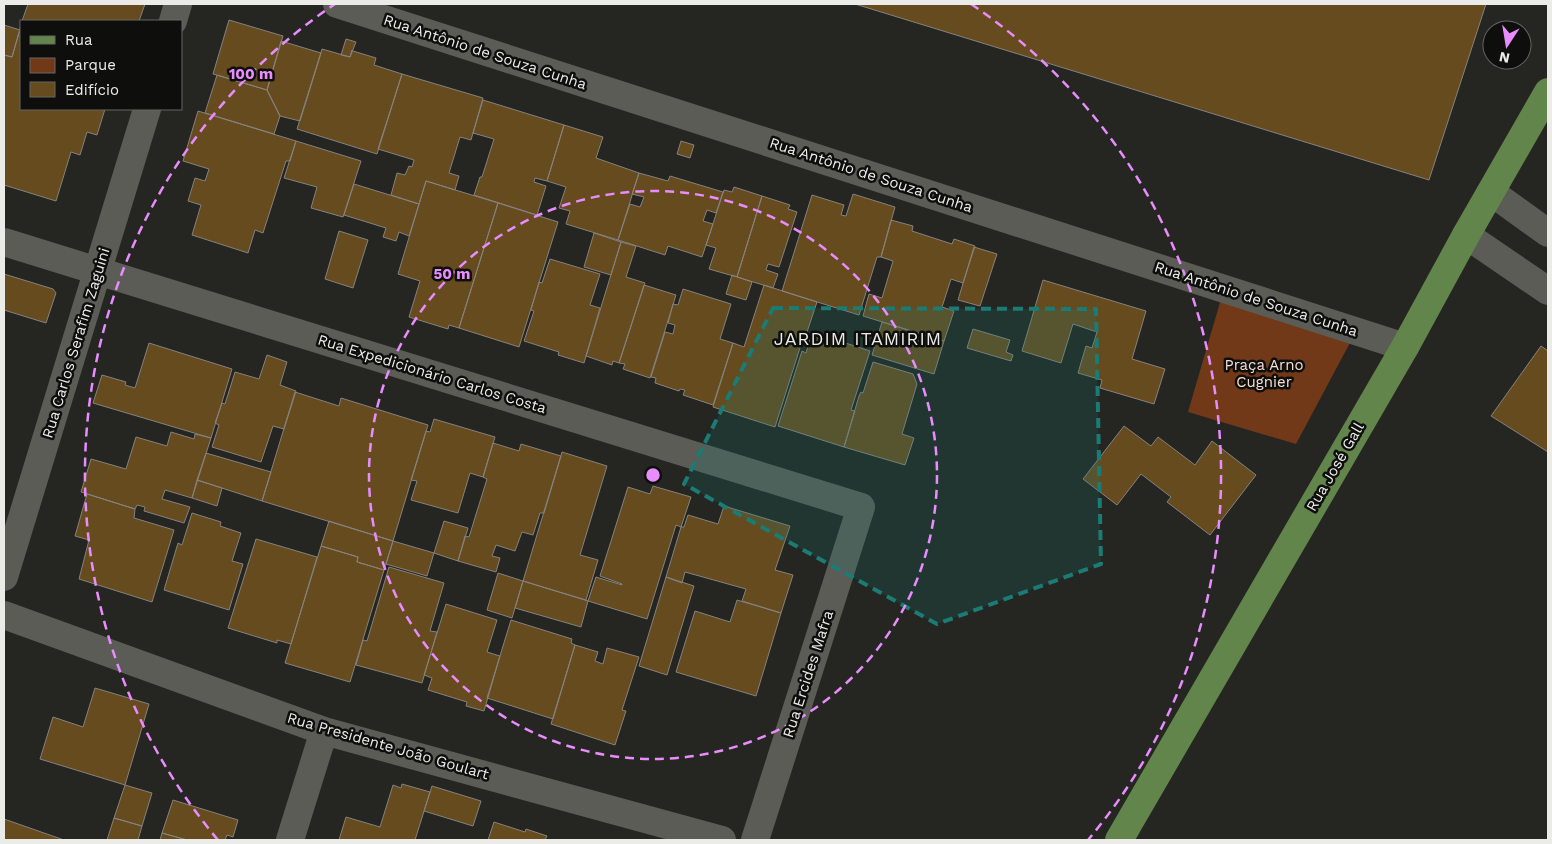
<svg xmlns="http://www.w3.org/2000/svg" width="1552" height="844" font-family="'Work Sans',sans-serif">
  <rect width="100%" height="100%" fill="#252521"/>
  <!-- green -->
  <path fill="#723918" d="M 1221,299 L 1352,339 L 1296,444 L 1188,412 Z"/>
  <!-- building -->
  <path fill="#664b1f" stroke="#85827f" d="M 28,4 L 145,4 L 139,21 L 22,21 Z
    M 855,4 L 1486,4 L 1429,180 Z
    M 229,20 L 283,36 L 267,90 L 213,74 Z
    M 4,25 L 20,30 L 12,57 L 4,55 Z
    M 21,25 L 21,109 L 105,109 L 97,135 L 87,132 L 80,155 L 71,152 L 56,201 L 4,185 L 4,55 L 12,57 Z
    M 346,39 L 356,42 L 350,57 L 341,55 Z
    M 281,41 L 321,53 L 300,121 L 280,116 L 267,90 Z
    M 322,49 L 350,57 L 352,50 L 353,51 L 376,58 L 374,65 L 402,74 L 377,154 L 297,129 Z
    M 402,74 L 483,98 L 471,140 L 460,137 L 449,173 L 459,176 L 455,190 L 426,181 L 419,204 L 391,195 L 397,173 L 405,175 L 409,166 L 412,167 L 414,160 L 378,149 Z
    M 217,75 L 267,90 L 280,116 L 274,134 L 205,113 Z
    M 483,100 L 564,125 L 547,181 L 535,178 L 534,182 L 546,186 L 537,215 L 474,195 L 480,177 L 482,177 L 494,139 L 473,133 Z
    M 198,111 L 296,141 L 290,161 L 286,161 L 263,233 L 255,230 L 248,253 L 192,235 L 201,205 L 188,201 L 195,178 L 205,181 L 209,169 L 183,161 Z
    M 564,125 L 603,137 L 596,158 L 639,173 L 618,240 L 566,224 L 570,211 L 559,208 L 566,187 L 547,181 Z
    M 296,141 L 361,161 L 343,217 L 311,208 L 317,187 L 284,178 Z
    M 681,141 L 694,145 L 690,158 L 677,154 Z
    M 639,173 L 668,181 L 670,176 L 723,192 L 716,213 L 707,210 L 703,221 L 713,224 L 702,257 L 668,246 L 665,255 L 618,240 L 630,204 L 640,207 L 644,197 L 632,194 Z
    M 426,181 L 498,203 L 459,328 L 449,325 L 448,329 L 409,317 L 420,281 L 398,274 Z
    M 354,184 L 419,204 L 409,236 L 399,232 L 396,241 L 383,237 L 386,228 L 344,215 Z
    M 734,187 L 762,196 L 737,277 L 709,269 L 716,248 L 706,245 L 724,190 L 732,192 Z
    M 853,194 L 895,207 L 881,257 L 877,257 L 859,315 L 782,291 L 812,195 L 844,205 L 841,215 L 846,216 Z
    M 762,196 L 790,205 L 788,209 L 797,212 L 779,267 L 768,264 L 766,270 L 778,274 L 773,288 L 737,277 Z
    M 498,203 L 558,222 L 519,347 L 459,328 Z
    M 891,220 L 913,226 L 912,231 L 952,244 L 954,239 L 975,246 L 963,283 L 951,279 L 942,307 L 954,311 L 944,341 L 863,316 L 869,294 L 882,298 L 893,261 L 881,257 Z
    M 339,231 L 368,240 L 353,288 L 325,279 Z
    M 594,233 L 621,242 L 611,275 L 584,267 Z
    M 621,242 L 636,246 L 626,277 L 645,283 L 619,363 L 613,361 L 612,365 L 586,356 Z
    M 974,247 L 997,254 L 980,306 L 958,300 Z
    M 550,259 L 600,274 L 590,305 L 600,308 L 584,363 L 558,355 L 559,352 L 524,341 L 534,311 L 531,310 L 539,282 L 542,283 Z
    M 4,274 L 53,289 L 56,293 L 46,323 L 4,310 Z
    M 732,275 L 752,282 L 746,300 L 726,294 Z
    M 1043,280 L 1146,311 L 1132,359 L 1165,369 L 1154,404 L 1100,388 L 1102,380 L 1078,373 L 1086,346 L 1092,348 L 1097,332 L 1073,324 L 1061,363 L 1022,351 Z
    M 644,285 L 676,295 L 650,378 L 623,369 L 625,364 L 619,363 Z
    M 764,285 L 817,302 L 806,335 L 804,335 L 775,427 L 713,407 L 733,343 L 744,347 Z
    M 683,289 L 731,304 L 720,339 L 733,343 L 713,405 L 683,395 L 685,390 L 680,389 L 679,391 L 655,383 L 656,378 L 651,377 L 665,332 L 673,334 L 675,325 L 668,323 L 673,304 L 678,305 Z
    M 882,322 L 944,341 L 934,374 L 872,355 Z
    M 973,329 L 1010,340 L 1006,352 L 1013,355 L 1011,361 L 967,348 Z
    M 812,332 L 870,351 L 851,410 L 855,411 L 844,447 L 778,426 L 802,351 L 806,353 Z
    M 149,343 L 232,369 L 211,438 L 93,403 L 102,375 L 126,382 L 125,385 L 135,388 Z
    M 1541,346 L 1548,351 L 1548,452 L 1491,416 Z
    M 267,355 L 287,362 L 280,385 L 296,391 L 284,429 L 273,426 L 261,462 L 212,447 L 219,425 L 215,423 L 222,403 L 225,404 L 235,372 L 259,379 Z
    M 873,362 L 913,374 L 917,384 L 902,434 L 914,438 L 905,465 L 844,447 L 859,396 L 861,392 L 863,393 Z
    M 295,392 L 339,406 L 341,398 L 428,425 L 393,541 L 262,501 Z
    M 434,419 L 495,437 L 483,477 L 470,473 L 458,513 L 411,500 L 417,481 L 411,480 L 426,431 L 430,432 Z
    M 1124,426 L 1151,446 L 1158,437 L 1195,465 L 1212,441 L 1256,475 L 1210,535 L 1167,502 L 1171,497 L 1141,474 L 1117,505 L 1083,479 Z
    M 171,432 L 194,439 L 195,434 L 211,438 L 192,498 L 165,490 L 162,499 L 190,507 L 184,523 L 144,511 L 145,507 L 137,505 L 135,509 L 81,492 L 91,459 L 126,469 L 136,437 L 167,446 Z
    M 493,443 L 519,451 L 521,444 L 561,456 L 544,513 L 540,513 L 533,535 L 522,532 L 515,551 L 496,545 L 492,556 L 500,558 L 496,572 L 458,561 L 465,536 L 469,537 L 487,479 L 483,477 Z
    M 562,452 L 607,466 L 580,555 L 598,560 L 586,600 L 523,581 Z
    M 206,453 L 271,472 L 262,501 L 197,480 Z
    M 197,480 L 222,488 L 217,506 L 192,498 Z
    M 653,486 L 691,497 L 681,527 L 676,525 L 647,619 L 588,601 L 596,577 L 622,585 L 622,584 L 600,576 L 628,487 L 650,494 Z
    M 87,494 L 135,509 L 134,518 L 174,530 L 152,602 L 79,579 L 89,540 L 75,536 Z
    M 724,506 L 790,526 L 775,570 L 793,575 L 781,613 L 742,601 L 746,589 L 685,572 L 682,583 L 666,577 L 681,527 L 684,527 L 688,515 L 718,524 Z
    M 192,513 L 221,522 L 220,526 L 241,533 L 232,561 L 243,564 L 229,610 L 164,590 L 178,543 L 182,545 Z
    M 329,521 L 393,541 L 384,570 L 357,562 L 358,557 L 321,546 Z
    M 444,521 L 468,528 L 458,561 L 434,553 Z
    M 256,539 L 317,557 L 291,644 L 277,640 L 277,643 L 228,628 Z
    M 393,541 L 434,553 L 427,576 L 386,564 Z
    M 321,546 L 358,557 L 357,562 L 384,570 L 350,682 L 285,663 Z
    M 389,567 L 444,583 L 430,631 L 437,632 L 422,683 L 356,665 L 363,640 L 367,641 Z
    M 498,573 L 523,581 L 512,618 L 487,610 Z
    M 666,577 L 694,586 L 667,675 L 639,666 Z
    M 523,581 L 588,601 L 581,627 L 515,608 Z
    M 737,600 L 781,613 L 756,696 L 676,672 L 695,611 L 730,622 Z
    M 446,604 L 497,620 L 487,652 L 500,656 L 484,711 L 466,706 L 467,702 L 428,690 L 432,678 L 424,675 Z
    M 511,620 L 572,639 L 571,643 L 575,645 L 553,719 L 487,698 Z
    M 575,645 L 598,652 L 595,661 L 603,664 L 607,648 L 639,657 L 622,710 L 626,711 L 615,745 L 551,724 Z
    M 95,688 L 149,704 L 125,785 L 40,759 L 53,717 L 83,727 Z
    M 402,784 L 430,792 L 415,840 L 339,840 L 346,817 L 380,827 L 393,785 L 401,788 Z
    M 125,785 L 152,793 L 142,826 L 114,818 Z
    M 432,786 L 481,801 L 473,826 L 424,811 Z
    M 173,800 L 238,820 L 233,837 L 227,835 L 225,840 L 187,840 L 162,833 Z
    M 114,818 L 142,826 L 138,840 L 107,840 Z
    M 4,819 L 64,840 L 4,840 Z
    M 494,822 L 525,832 L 526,829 L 547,836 L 545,840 L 488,840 Z
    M 162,833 L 187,840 L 160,840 Z"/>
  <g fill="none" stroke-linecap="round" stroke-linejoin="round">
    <!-- minor -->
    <path stroke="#5c5c57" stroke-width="28" d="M 337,4 L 1405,347
      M 173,21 L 178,4
      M 1491,192 L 1548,233
      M 1466,235 L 1548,291
      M 4,242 L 861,507 L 755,840
      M 4,577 L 147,109
      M 4,615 L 324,731 L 722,840
      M 290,840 L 324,731"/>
    <!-- major -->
    <path stroke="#61854b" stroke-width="28" d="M 1119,840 L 1405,347 L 1466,235 L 1548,92"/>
  </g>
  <!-- marked area -->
  <path fill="#1a7c74" fill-opacity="0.2" stroke="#1a7c74" stroke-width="4" stroke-dasharray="10 6" stroke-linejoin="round" d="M 773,308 L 1096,309 L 1101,564 L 937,624 L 684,484 Z"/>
  <!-- distance rings -->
  <g fill="none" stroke="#e98dfe" stroke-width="2.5" stroke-dasharray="9 6">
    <circle cx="653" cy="475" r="284"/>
    <path d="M218 840A568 568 0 0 1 335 4M971 4A568 568 0 0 1 1088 840"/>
  </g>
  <g text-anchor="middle" stroke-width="5" stroke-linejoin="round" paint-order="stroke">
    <!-- street labels -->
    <g font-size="15" fill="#ebebe8" stroke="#0e0e0d">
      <text transform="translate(485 52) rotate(18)" y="5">Rua Antônio de Souza Cunha</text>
      <text transform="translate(871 175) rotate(18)" y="5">Rua Antônio de Souza Cunha</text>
      <text transform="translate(1256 299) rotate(18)" y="5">Rua Antônio de Souza Cunha</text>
      <text transform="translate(76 343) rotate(-73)" y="5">Rua Carlos Serafim Zaguini</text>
      <text transform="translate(432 374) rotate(17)" y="5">Rua Expedicionário Carlos Costa</text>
      <text transform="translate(1335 467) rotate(-60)" y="5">Rua José Gall</text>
      <text transform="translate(808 674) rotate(-72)" y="5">Rua Ercides Mafra</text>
      <text transform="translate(388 746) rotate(16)" y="5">Rua Presidente João Goulart</text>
    </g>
    <!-- park labels -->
    <g font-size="15" fill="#f5dfd3" stroke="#0e0e0d">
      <text x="1264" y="370">Praça Arno<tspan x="1264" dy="17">Cugnier</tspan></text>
    </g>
    <!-- quarter labels -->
    <g font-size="18" letter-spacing="1" fill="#ebebe8" stroke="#0e0e0d">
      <text x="858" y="345">JARDIM ITAMIRIM</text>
    </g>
  </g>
  <circle cx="653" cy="475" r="8" fill="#e98dfe" stroke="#0e0e0d" stroke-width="2.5"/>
  <g font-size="15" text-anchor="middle" font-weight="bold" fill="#e98dfe" stroke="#0e0e0d" stroke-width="5" stroke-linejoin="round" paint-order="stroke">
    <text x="251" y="79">100 m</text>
    <text x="452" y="279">50 m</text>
  </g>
  <!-- border -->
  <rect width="1552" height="844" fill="none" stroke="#ebebe8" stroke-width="10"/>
  <!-- legend -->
  <rect x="20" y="20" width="162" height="90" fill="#0e0e0d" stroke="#666665"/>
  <rect x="30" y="36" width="25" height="8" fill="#61854b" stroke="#666665"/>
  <text x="65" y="45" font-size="15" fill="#ebebe8">Rua</text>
  <rect x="30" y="58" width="25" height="15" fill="#723918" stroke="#666665"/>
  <text x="65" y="70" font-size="15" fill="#ebebe8">Parque</text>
  <rect x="30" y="82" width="25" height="15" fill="#664b1f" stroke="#666665"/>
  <text x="65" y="95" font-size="15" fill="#ebebe8">Edifício</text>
  <!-- north arrow -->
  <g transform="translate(1507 45) rotate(192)"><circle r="24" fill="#0e0e0d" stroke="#666665"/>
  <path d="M0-4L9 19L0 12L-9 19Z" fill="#e98dfe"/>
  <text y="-8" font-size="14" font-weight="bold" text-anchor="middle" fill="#ebebe8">N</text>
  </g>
</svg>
